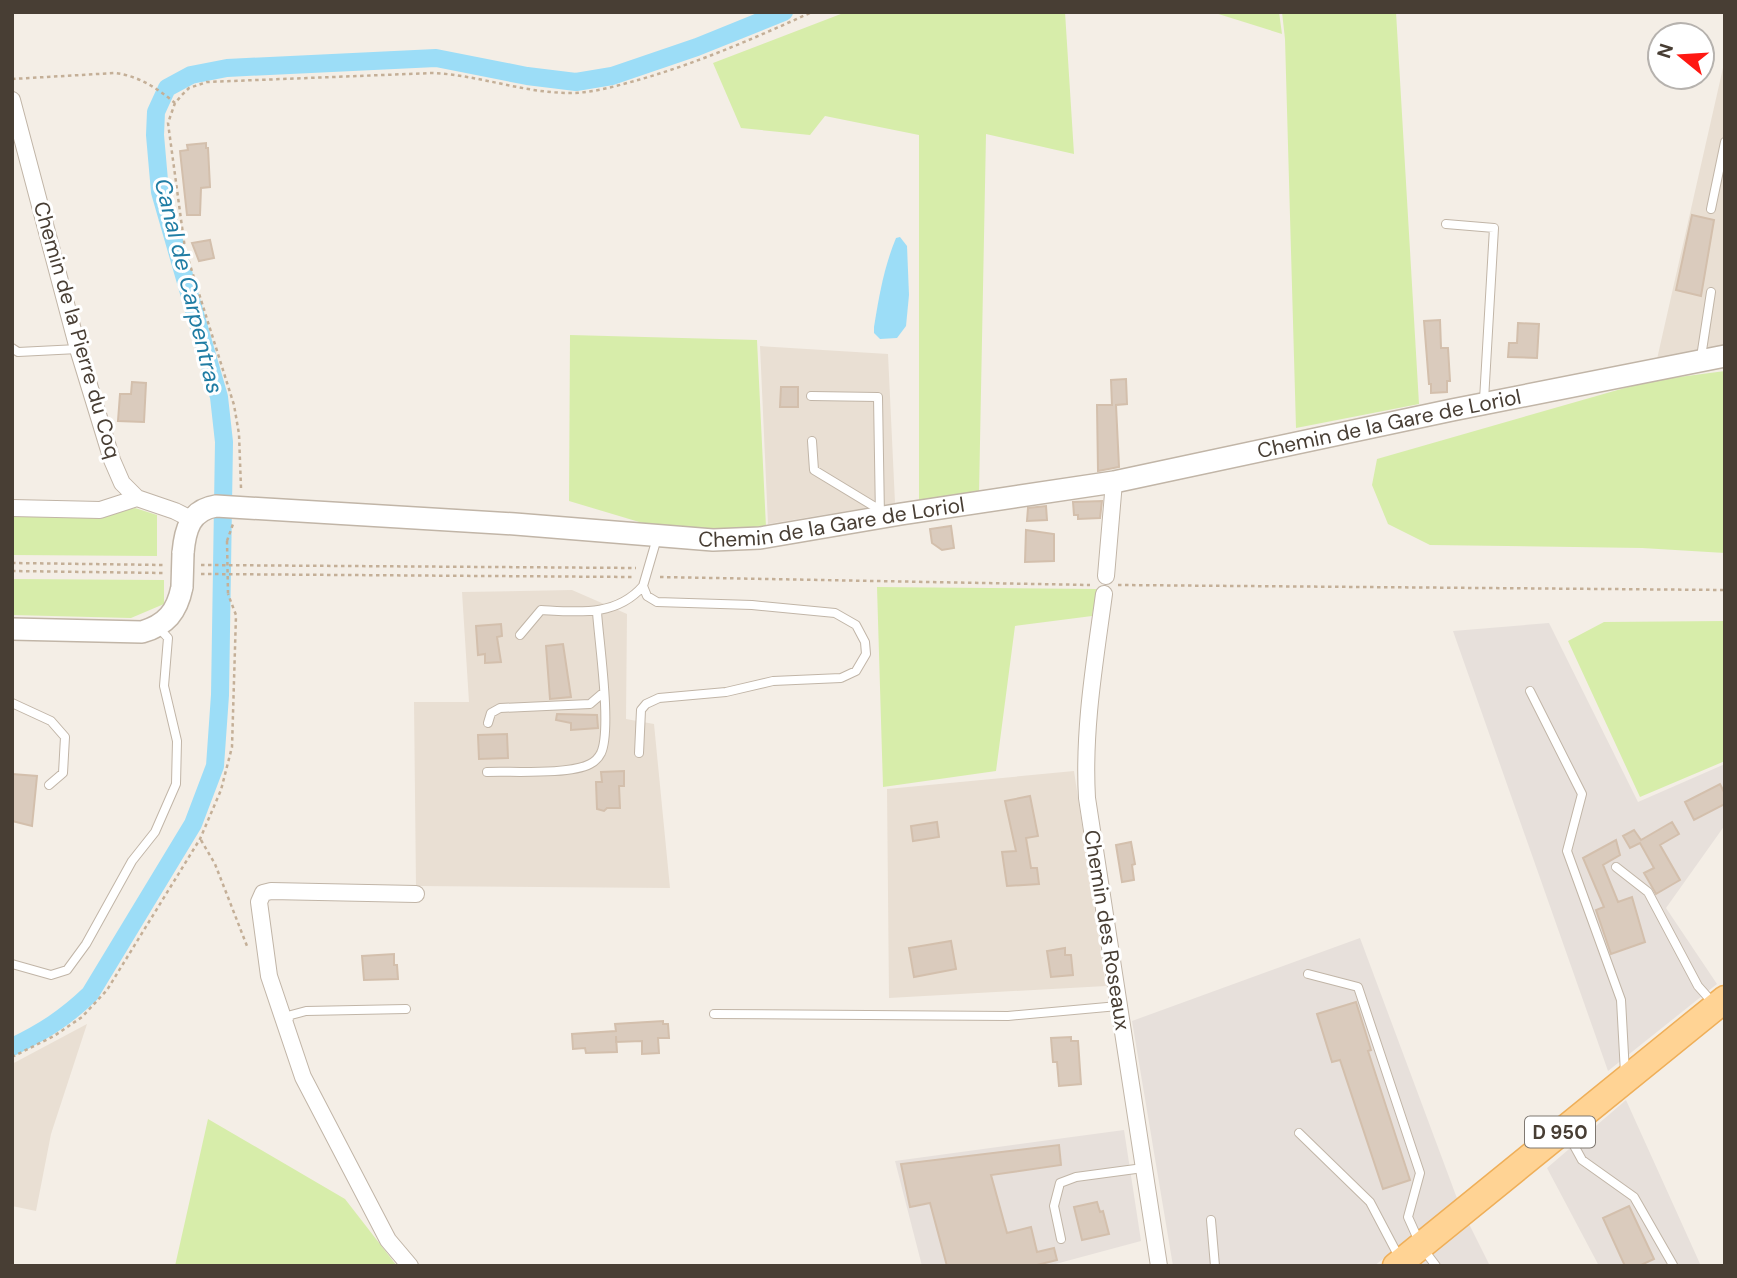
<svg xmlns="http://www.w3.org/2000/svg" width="1737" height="1278" font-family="'DM Sans',sans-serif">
  <rect width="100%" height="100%" fill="#f4eee6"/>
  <!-- residential -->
  <path fill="#e9dfd3" d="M 1725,59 L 1725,346 L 1657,359 Z
    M 760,346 L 888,354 L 895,503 L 768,524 Z
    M 572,590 L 627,614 L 626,719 L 654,724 L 670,888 L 416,886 L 414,702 L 469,702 L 462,592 Z
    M 1074,771 L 1106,986 L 889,998 L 887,789 Z
    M 87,1024 L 51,1134 L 36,1211 L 12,1206 L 12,1064 Z"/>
  <!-- industrial -->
  <path fill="#e7e0db" d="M 1549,623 L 1638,802 L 1725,764 L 1725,825 L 1666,908 L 1717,984 L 1608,1071 L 1453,631 Z
    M 1360,938 L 1458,1201 L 1374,1266 L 1173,1266 L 1132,1021 Z
    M 1626,1100 L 1701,1266 L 1599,1266 L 1547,1168 Z
    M 1124,1130 L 1141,1241 L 1048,1266 L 922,1266 L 895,1161 Z
    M 1468,1222 L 1490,1266 L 1418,1266 Z"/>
  <!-- green -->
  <path fill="#d7edaa" d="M 846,12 L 1065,12 L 1074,154 L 986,134 L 979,494 L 919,502 L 919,135 L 825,116 L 810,135 L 741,128 L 713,63 Z
    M 1212,12 L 1279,12 L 1282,34 Z
    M 1282,12 L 1396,12 L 1419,404 L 1296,428 L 1285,39 Z
    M 570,335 L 757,340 L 766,527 L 734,533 L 666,530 L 569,501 Z
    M 1725,371 L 1725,553 L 1642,548 L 1430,545 L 1388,524 L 1372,485 L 1377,459 L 1649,381 Z
    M 135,508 L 157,515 L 157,556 L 12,555 L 12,515 L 122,511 Z
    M 12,579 L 164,580 L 164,604 L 131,618 L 12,615 Z
    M 877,587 L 1097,589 L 1092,616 L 1015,626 L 996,771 L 883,787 Z
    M 1725,621 L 1725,761 L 1640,797 L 1568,641 L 1604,622 Z
    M 208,1119 L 345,1199 L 397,1266 L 175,1266 Z"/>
  <!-- water -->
  <path fill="#9cddf7" d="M 900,237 L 907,246 L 909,295 L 906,326 L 897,338 L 880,339 L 874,333 L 874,327 C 879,296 884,267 896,238 Z"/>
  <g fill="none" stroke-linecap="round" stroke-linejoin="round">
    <!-- canal -->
    <path stroke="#9cddf7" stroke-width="18" d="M 12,1047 C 43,1032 65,1018 90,994 L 193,824 L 215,766 L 220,695 L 224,442 L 219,397 L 160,192 L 155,135 L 156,112 L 167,88 L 191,75 L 227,68 L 436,58 L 527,76 L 576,82 L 612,76 L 697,47 L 784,12"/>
  </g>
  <!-- building -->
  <path fill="#dacbbd" stroke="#d3bfac" stroke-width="2" d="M 206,143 L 206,148 L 208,148 L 210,187 L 201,188 L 200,215 L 187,215 L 180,151 L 188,150 L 187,145 Z
    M 1692,215 L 1714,220 L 1701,296 L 1676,290 Z
    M 210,240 L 214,258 L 199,261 L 192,243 Z
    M 1440,320 L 1441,348 L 1448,348 L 1450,381 L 1447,381 L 1447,392 L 1431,393 L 1431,384 L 1429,384 L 1424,321 Z
    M 1518,323 L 1539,324 L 1537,358 L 1508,357 L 1509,343 L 1517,343 Z
    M 1126,379 L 1127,404 L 1116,405 L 1119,467 L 1098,471 L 1097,405 L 1112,405 L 1111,380 Z
    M 132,382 L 146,383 L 144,422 L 118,421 L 120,394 L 131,394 Z
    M 781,387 L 798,387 L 798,407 L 780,407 Z
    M 1102,501 L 1100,518 L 1078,519 L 1078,515 L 1074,515 L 1073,502 Z
    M 1046,506 L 1047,520 L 1027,521 L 1028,508 Z
    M 951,526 L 954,548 L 942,550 L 932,543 L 930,529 Z
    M 1026,530 L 1054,534 L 1054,561 L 1025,562 Z
    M 501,624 L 502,636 L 497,637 L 501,662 L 485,663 L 485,654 L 478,655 L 476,626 Z
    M 563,644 L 571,697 L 550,699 L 546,646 Z
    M 557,714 L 597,715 L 598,728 L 571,730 L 571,723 L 556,720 Z
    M 507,734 L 508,758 L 479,759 L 478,735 Z
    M 624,771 L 624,786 L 619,786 L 620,808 L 607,808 L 604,811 L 597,809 L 596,782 L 602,782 L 601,772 Z
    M 12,774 L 37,776 L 32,826 L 12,821 Z
    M 1720,784 L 1725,794 L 1725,804 L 1694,820 L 1685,802 Z
    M 1030,796 L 1038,836 L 1026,838 L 1031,868 L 1037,868 L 1039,884 L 1007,886 L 1002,852 L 1016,851 L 1005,801 Z
    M 937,822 L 939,837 L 913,841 L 911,826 Z
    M 1672,822 L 1679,834 L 1660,845 L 1680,880 L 1656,894 L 1644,873 L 1654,868 L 1640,843 L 1630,848 L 1623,836 L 1634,830 L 1641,840 Z
    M 1616,840 L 1620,855 L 1603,865 L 1618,902 L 1632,897 L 1645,942 L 1611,954 L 1596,910 L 1604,907 L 1583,858 Z
    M 1131,842 L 1135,864 L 1132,865 L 1134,880 L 1122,882 L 1116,845 Z
    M 951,941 L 956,969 L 914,977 L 909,948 Z
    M 1065,948 L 1065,955 L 1071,955 L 1073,975 L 1051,977 L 1047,951 Z
    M 394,954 L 394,965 L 397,965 L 398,979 L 364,980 L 362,956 Z
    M 1356,1002 L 1371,1050 L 1368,1051 L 1410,1180 L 1383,1189 L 1340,1060 L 1332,1062 L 1317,1014 Z
    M 663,1021 L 663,1024 L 668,1024 L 669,1038 L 658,1038 L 659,1053 L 642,1054 L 642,1041 L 616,1042 L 616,1036 L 617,1052 L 586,1053 L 585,1048 L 573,1049 L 572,1034 L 616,1031 L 615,1024 Z
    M 1071,1037 L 1071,1041 L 1078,1041 L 1081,1084 L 1059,1086 L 1057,1062 L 1053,1062 L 1051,1038 Z
    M 1059,1145 L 1061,1165 L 991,1175 L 1007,1233 L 1031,1227 L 1037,1252 L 1054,1248 L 1057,1260 L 1033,1266 L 947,1266 L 930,1203 L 910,1207 L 901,1164 Z
    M 1097,1202 L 1100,1212 L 1103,1211 L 1109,1234 L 1082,1240 L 1074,1207 Z
    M 1629,1206 L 1654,1259 L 1639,1266 L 1625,1266 L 1603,1218 Z"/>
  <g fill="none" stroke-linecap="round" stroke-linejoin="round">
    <defs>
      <path id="service" d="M 1711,209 L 1725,142
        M 1446,224 L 1494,228 L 1484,400
        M 12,348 L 18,352 L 78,349
        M 1701,357 L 1711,292
        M 811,396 L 878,397 L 880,517
        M 812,441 L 814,470 L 880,510
        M 520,635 L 541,610 C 578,612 616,617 643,586
        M 1530,691 L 1582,794 L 1567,851 L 1621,1000 L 1625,1073
        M 12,703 L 51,721 L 65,737 L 63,773 L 49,785
        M 488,723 L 491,713 L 500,708 L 590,704 L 604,692
        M 639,753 L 641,710 L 646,704 L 659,698 L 726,692 L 773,681 L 841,678 L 856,671 L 866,654 L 865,642 L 856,625 L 835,613 L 752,605 L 657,602 L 647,596 L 643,586 L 657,538
        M 487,772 C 512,771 569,775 590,764 C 594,762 599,757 601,753 C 612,729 599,642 597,612
        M 1616,867 L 1648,892 L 1698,986 L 1714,1004
        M 12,964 L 51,975 L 67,970 L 86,944 L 132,861 L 155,832 L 176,784 L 177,741 L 164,686 L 168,638 L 159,628
        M 1308,974 L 1358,987 L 1420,1173 L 1408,1217 L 1421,1246 L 1436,1266
        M 714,1014 L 1008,1016 L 1118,1006
        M 285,1024 L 291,1015 L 306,1011 L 406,1009
        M 1566,1131 L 1582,1160 L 1634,1197 L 1673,1265
        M 1299,1133 L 1370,1202 L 1399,1257
        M 1211,1220 L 1215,1266
        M 1061,1239 L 1054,1206 L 1060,1183 L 1076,1177 L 1143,1168"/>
      <path id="minor" d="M 12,100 L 78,349 L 112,460 L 122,483 L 137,498 L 175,511 L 191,519
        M 12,508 L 100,510 L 137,498
        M 1106,576 L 1114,482
        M 1104,594 C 1095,661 1083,729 1087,798 L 1159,1266
        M 410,1266 L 388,1240 L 303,1077 L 269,976 L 259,902 L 263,893 L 271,891 L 416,894"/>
      <g id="tertiary">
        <path id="s1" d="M 183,553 C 185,530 190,510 216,506 L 515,524 L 713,540 L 760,538 L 901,514 L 1114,482 L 1452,410 L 1725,356"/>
        <path d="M 12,629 L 142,632 C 166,625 177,612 182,587"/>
      </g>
      <path id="primary" d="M 1396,1266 L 1725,999"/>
    </defs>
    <!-- service casing -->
    <use href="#service" stroke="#c1b5a7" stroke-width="10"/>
    <!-- minor casing -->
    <use href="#minor" stroke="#c1b5a7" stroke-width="18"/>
    <!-- tertiary casing -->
    <use href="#tertiary" stroke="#c1b5a7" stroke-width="24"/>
    <!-- primary casing -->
    <use href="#primary" stroke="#efaf59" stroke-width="29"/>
    <!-- path -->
    <path stroke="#c4af97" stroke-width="2.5" stroke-dasharray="3.5 3.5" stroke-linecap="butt" d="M 12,79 L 115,73 C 139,76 157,88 175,103
      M 241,488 L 239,434 L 234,405 L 185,249 L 168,123 L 175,103 L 182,95 L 189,88 L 207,82 L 433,73 C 479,75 523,93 570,93 C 593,93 616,86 638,80 C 698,63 755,38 812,12
      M 227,541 L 233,524
      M 12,563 L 163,565
      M 201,565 L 636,568
      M 12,571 L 163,573
      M 201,574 L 632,577
      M 660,577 L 1090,585
      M 1118,585 L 1725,590
      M 201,840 L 215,864 L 247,946
      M 12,1057 L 54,1036 L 82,1017 L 107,990 L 200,839 L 221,790 L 232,747 L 236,615 L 228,594"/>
    <!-- service -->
    <use href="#service" stroke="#fff" stroke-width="8"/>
    <!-- minor -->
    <use href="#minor" stroke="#fff" stroke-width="16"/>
    <!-- tertiary -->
    <use href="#tertiary" stroke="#fff" stroke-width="21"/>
    <!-- primary -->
    <use href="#primary" stroke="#ffd394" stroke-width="26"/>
    <defs>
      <path id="tertiary-bridge" d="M 182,587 L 183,553"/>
    </defs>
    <!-- tertiary-bridge casing -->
    <use href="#tertiary-bridge" stroke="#c1b5a7" stroke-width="24" stroke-linecap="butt"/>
    <!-- path-bridge -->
    <path stroke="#c4af97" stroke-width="2.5" stroke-dasharray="3.5 3.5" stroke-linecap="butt" d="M 227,541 L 228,594"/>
    <!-- tertiary-bridge -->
    <use href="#tertiary-bridge" stroke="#fff" stroke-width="21"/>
  </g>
  <g text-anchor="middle" stroke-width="6" stroke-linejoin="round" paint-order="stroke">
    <!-- shield labels -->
    <rect fill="#fff" stroke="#7f7871" stroke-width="2" x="1525" y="1116.5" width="70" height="31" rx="5"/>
    <g font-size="19" font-weight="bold" fill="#483e34">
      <text x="1560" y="1139">D 950</text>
    </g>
    <!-- street labels -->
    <g font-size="21" fill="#483e34" stroke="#fff">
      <text transform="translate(77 330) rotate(74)" y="7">Chemin de la Pierre du Coq</text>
      <text dy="7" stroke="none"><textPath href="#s1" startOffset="1248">Chemin de la Gare de Loriol</textPath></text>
      <text dy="7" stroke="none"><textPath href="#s1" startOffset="681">Chemin de la Gare de Loriol</textPath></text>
      <text transform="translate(1107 930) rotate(81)" y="7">Chemin des Roseaux</text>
    </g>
    <!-- water labels -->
    <g font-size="23" font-style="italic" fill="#207da4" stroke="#fff">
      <text transform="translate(189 286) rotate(76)" y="8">Canal de Carpentras</text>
    </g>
  </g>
  <!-- border -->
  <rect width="1737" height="1278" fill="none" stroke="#483e34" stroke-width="28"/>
  <!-- north arrow -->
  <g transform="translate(1681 56) rotate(288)"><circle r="33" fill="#ffffff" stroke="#b6b2ae" stroke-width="2"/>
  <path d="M0-5L12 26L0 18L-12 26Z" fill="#ff1812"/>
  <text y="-10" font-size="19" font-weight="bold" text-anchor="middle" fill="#483e34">N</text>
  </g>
</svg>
